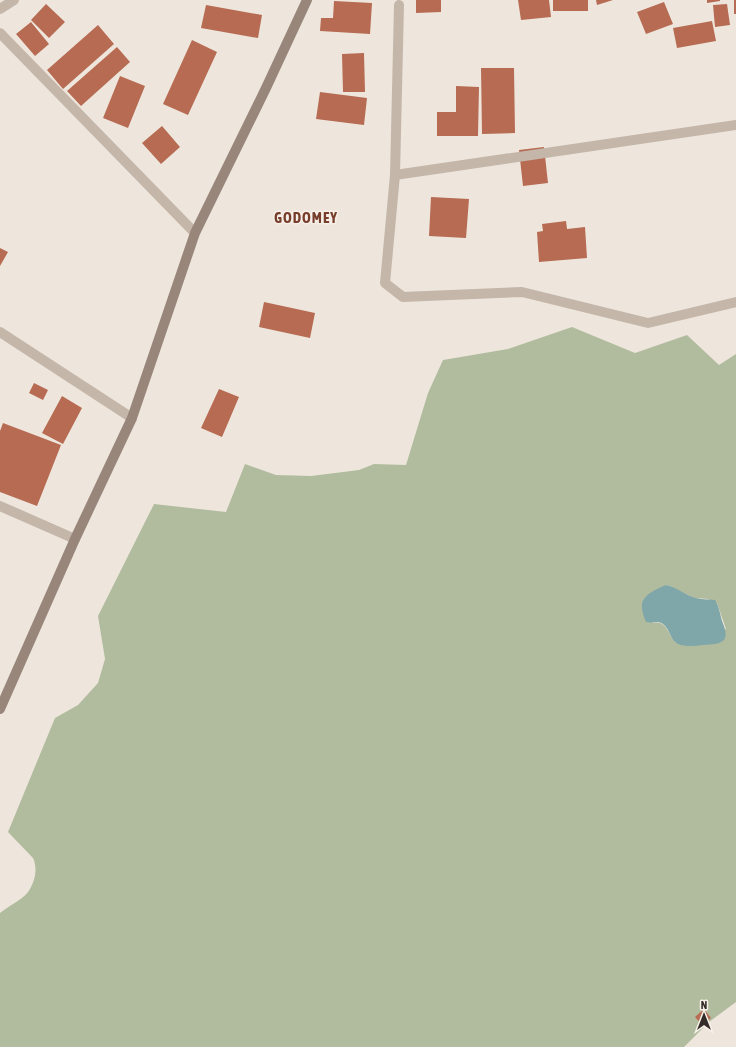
<svg xmlns="http://www.w3.org/2000/svg" width="736" height="1047" font-family="'Asap Condensed',sans-serif">
  <rect width="100%" height="100%" fill="#eee6dc"/>
  <!-- green -->
  <path fill="#b1bc9e" fill-rule="evenodd" d="M 572,327 L 635,353 L 687,335 L 719,365 L 736,354 L 736,1002 L 709,1022 L 684,1047 L 0,1047 L 0,913 C 7,907 23,899 28,892 C 35,882 38,869 33,858 L 8,832 L 55,718 L 78,705 L 98,683 L 105,659 L 98,616 L 154,504 L 226,512 L 245,464 L 276,475 L 311,476 L 359,470 L 374,464 L 406,465 L 428,393 L 443,360 L 508,349 ZM 666,585 L 670,586 L 676,590 L 695,598 L 708,599 L 717,603 L 726,629 L 676,643 C 668,635 667,620 653,623 Z"/>
  <!-- water -->
  <path fill="#7fa6a8" d="M 666,585 C 674,586 684,594 693,597 C 700,600 708,599 715,600 C 719,606 720,614 722,621 C 731,642 723,644 703,645 C 695,646 686,647 678,644 C 669,640 670,624 658,622 C 654,622 650,623 646,622 C 644,617 642,612 642,607 C 641,595 657,589 666,585 Z"/>
  <!-- building -->
  <path fill="#b66b52" d="M 416,0 L 441,0 L 441,12 L 416,13 Z
    M 518,0 L 549,0 L 551,17 L 521,20 Z
    M 553,0 L 588,0 L 588,11 L 553,11 Z
    M 596,0 L 613,0 L 597,5 Z
    M 707,0 L 720,0 L 720,1 L 707,3 Z
    M 734,0 L 736,0 L 736,14 L 734,14 Z
    M 334,1 L 372,3 L 370,34 L 320,31 L 321,18 L 333,18 Z
    M 664,2 L 673,24 L 646,34 L 637,12 Z
    M 46,4 L 65,22 L 49,38 L 31,20 Z
    M 727,4 L 730,25 L 715,27 L 713,5 Z
    M 206,5 L 262,15 L 258,38 L 201,28 Z
    M 712,21 L 716,41 L 677,48 L 673,28 Z
    M 31,22 L 49,44 L 35,56 L 16,34 Z
    M 98,25 L 114,44 L 63,89 L 47,70 Z
    M 192,40 L 217,52 L 188,115 L 163,104 Z
    M 117,47 L 130,62 L 81,106 L 67,91 Z
    M 364,53 L 365,92 L 343,92 L 342,54 Z
    M 481,68 L 514,68 L 515,133 L 482,134 Z
    M 120,76 L 145,86 L 128,128 L 103,118 Z
    M 456,86 L 479,87 L 478,136 L 437,136 L 437,112 L 456,112 Z
    M 320,92 L 367,98 L 364,125 L 316,119 Z
    M 162,126 L 180,147 L 161,164 L 142,143 Z
    M 544,147 L 548,183 L 523,186 L 519,150 Z
    M 431,197 L 469,199 L 466,238 L 429,236 Z
    M 566,221 L 567,229 L 585,227 L 587,258 L 539,262 L 537,232 L 543,231 L 542,224 Z
    M 0,248 L 8,252 L 0,266 Z
    M 264,302 L 315,313 L 310,338 L 259,327 Z
    M 34,383 L 48,390 L 43,400 L 29,393 Z
    M 219,389 L 239,397 L 222,437 L 201,428 Z
    M 62,396 L 82,408 L 63,444 L 42,433 Z
    M 3,423 L 61,445 L 37,506 L 0,492 L 0,431 Z
    M 704,1009 L 711,1018 L 702,1025 L 695,1017 Z"/>
  <g fill="none" stroke-linecap="round" stroke-linejoin="round">
    <!-- minor -->
    <path stroke="#c5b6aa" stroke-width="10" d="M 399,5 L 395,175 L 385,283 L 403,297 L 522,292 L 648,323 L 736,302
      M 0,9 L 14,0
      M 0,33 L 195,233
      M 395,175 L 736,125
      M 0,332 L 132,418
      M 0,506 L 75,539"/>
    <!-- secondary -->
    <path stroke="#98867b" stroke-width="10" d="M 0,709 L 75,539 L 132,418 L 195,233 L 266,88 L 307,0"/>
  </g>
  <g text-anchor="middle" stroke-width="3" stroke-linejoin="round" paint-order="stroke">
    <!-- district labels -->
    <g font-size="15" font-weight="bold" letter-spacing="1" fill="#783e2c" stroke="#f7f0e8">
      <text x="306" y="223">GODOMEY</text>
    </g>
  </g>
  <!-- north arrow -->
  <g transform="translate(704 1015)" stroke="#f7f0e8" stroke-width="3" paint-order="stroke">
  <path d="M0-3L7 15L0 10L-7 15Z" fill="#332c28"/>
  <text y="-6" font-size="11" font-weight="bold" text-anchor="middle" fill="#332c28">N</text>
  </g>
</svg>
